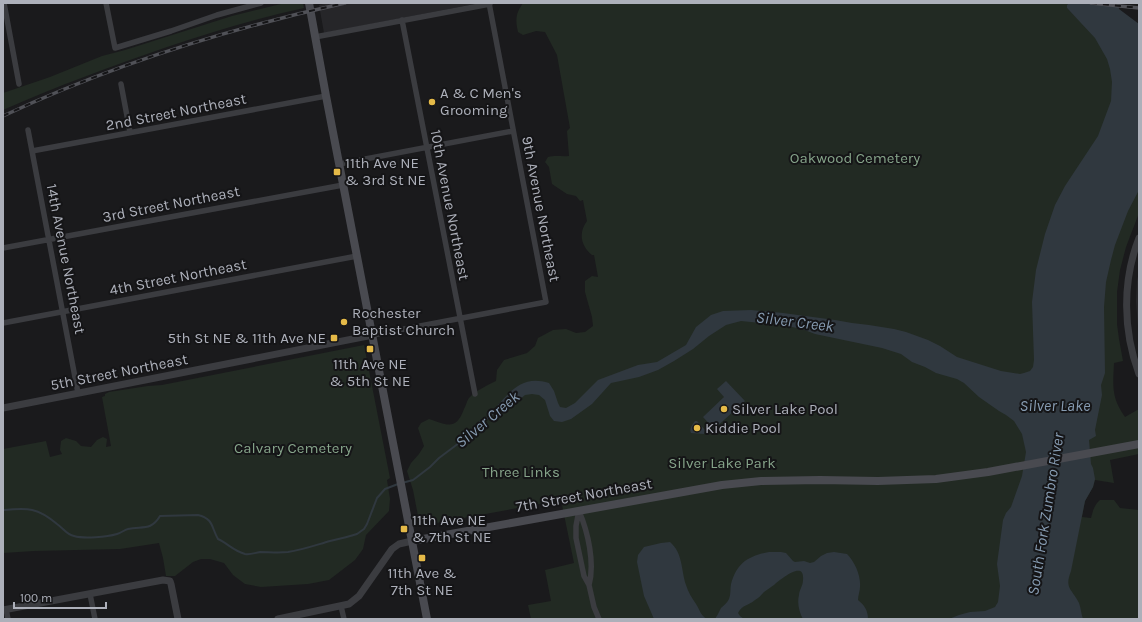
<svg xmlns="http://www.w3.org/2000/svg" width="1142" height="622" font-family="Karla,sans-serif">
  <rect width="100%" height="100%" fill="#1a1a1c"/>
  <!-- built -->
  <path fill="#262629" d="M 327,3 L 480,3 L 324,33 L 319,5 Z
    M 1139,272 L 1139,340 L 1136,301 L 1137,281 Z"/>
  <!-- green -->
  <path fill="#222a23" d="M 285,3 L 303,3 L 304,8 C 258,18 212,32 167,47 C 112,66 57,86 3,110 L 3,93 L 6,92 L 50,77 L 102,56 L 125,50 L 232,16 Z
    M 523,3 L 1069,3 L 1067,5 L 1067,8 L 1081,22 L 1139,26 L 1139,213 L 1126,247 L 1120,270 L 1117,292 L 1117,324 L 1119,339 L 1123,361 L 1114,363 C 1113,386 1111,397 1125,417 L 1139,409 L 1139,454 L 1110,460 L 1114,483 L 1095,480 L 1093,487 L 1085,501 L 1082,517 L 1091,518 C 1093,511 1094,505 1100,500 L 1114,500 L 1120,508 L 1139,510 L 1139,619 L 531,619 L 528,605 L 551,601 L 545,570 L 574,563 L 561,500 L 420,526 L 413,490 L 407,471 L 411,463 L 419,454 L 424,446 L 418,428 L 421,423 L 429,419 C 447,425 456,431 464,409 C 466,406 467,400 469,398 C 475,391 488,385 496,381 L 497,370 L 504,360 L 527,353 L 535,346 L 538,338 L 553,330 L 566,329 L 576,333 L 585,332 L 593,326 L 592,317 L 585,292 L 585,281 L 592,276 L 598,277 L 594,255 L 592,255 C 581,246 578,233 587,221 L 583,200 L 580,201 L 576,196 L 567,194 L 552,184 L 549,167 L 545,162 L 548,157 C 556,155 562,157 569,156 L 567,131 L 570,128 L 557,55 L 545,32 L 536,31 L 523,35 L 518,32 C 515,19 516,13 523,3 Z
    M 364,345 L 390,478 L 387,480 L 390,499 L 389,511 L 366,535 L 363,549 L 355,560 L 329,580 L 308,584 L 261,587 L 245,584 L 233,575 L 224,563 L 210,559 L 201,559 L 193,562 L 175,576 L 166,576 L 163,558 L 159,543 L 120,549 L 34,551 L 3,553 L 3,449 L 46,441 L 50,457 L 62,454 L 60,450 L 61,441 L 66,438 L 76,441 L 81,446 L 91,447 L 97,440 L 103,437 L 107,439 L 106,447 L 111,446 L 102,397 L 105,396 L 105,394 L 109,392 L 148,386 L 162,385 Z"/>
  <!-- water -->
  <path fill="#30383f" d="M 1069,3 L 1118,3 L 1119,9 L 1139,24 L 1139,190 L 1128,211 L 1115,245 L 1111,260 L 1106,282 L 1104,307 L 1105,373 L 1101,385 L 1102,395 L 1095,430 L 1096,436 L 1089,440 L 1091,464 L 1093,468 L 1095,479 L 1093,487 L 1085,501 L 1071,571 C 1064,589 1072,589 1079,603 C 1081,608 1081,614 1083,619 L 949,619 L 959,615 L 970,612 L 985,611 L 995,607 L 998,602 L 1000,586 L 997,564 L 1003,520 L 1006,513 L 1011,507 L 1022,476 L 1026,452 L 1022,434 L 1014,421 L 1006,415 L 999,411 L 979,397 L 964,383 L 957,379 L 936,373 L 925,367 L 912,362 L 901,354 L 882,348 L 815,334 L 802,329 L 787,326 L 773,323 L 761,323 L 741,321 L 726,325 L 709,336 L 693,349 L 674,361 L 658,370 L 639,377 L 611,383 L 592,404 L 571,419 L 562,422 L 554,421 L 550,416 L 545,400 L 539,395 L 532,394 L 525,395 L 512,406 L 501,412 L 497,406 C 512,389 524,375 549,383 L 554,391 L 558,403 L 560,407 L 566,408 L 575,403 L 598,380 L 638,365 L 657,362 L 686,345 L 696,327 L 711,315 L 723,311 L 751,310 L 783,313 L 835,320 L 852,323 L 869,325 L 894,329 L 906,332 L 928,340 L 940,346 L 957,357 L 1001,371 L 1020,374 L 1024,373 L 1030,371 L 1033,367 L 1034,360 L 1032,302 L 1036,270 L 1045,234 L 1055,205 L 1065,186 L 1098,136 L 1111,101 L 1112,82 L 1110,69 L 1107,59 L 1095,38 L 1067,8 L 1067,5 Z
    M 726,381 L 745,401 L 714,429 L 703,417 L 724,397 L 717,389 Z
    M 695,421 L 697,421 L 705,430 L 704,434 L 691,433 C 689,429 692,425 695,421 Z
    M 670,542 C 683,553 681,570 686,585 C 688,592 692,598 696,604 C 700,610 700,615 707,619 L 654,619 L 644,596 L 637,562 L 638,555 L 644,547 L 661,543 Z
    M 769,552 L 781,552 L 786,553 L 793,561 L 795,562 L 804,561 L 810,563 L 814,562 L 821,556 L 827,553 L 834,552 L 847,554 C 855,562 861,576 860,587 C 860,591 858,595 858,600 C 864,605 868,610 868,619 L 803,619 C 799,612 797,603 799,595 C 799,590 803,586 803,580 C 805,559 780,580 774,585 C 771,587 768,589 764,592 C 761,595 759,598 755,600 C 748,606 743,604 738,613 L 740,616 L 744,619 L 715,619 C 717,616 719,612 721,608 C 724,605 727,603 729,599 C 731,594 730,589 731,584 C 737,563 748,556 769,552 Z"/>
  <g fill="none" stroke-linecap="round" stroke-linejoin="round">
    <!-- stream -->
    <path stroke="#30383f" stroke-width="2" d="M 402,483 L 413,480 L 417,477 L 430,467 L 439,458 L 463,440 L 480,422 L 488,418 L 501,407
      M 3,510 C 28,508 37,507 57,524 C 63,528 67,535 74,536 C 84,539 107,537 117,534 C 121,533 124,530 128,529 C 143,526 151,531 160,516 L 198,515 C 214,519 211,527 218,539 C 227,543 234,551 245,554 C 250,555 254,553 260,552 C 269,552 278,553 288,552 C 302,550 316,545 330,541 C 339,539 348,537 357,534 L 364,529 L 367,524 L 377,498 L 385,489 L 398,484"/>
    <!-- minor -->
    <path stroke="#3b3c40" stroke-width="5.5" d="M 4,3 L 19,84
      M 106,3 L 115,48 L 171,31 L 217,15 L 261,3
      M 402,20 L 475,394
      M 315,37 L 490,4
      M 121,84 L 130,132
      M 28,130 L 78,393
      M 32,151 L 326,96
      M 339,164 L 513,131
      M 3,248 L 343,185
      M 3,323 L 357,256
      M 373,335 L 546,302 L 489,3
      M 579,510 L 576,526 L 576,538 L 584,576 L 589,585 L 594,607 L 599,619
      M 579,511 C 588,532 595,563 589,585
      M 90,594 L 95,619
      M 341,606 L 344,619
      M 6,609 L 8,619"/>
    <!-- tertiary -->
    <path stroke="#3b3c40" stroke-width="7" d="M 1139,238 C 1122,281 1123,331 1139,374
      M 3,408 L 373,335
      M 3,610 L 163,580 L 170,581 L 171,584 L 178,619
      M 278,619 L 349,604 L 359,596 L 392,549 L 399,544 L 412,541"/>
    <!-- secondary -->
    <path stroke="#494a50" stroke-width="8" d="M 309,3 L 326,96 L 427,619
      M 412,541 L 722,485 L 761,481 L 820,480 L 878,481 L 936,479 L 988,472 L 1139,444"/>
    <defs>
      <path id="rail" d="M 1091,3 L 1139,8
        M 3,116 C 112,65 227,29 345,3"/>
    </defs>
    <!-- rail casing -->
    <use href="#rail" stroke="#505157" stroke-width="3.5"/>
    <!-- rail -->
    <use href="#rail" stroke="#151517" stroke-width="2" stroke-dasharray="6" stroke-linecap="butt"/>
  </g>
  <!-- markers -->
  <g fill="#e5ba48" stroke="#151517" stroke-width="1.5">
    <circle cx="432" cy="102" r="4"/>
    <rect x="333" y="168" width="8" height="8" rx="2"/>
    <circle cx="344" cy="322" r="4"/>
    <rect x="330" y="334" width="8" height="8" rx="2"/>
    <rect x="366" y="345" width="8" height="8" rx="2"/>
    <circle cx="724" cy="409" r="4"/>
    <circle cx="697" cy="428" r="4"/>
    <rect x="400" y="525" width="8" height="8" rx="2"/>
    <rect x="418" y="554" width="8" height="8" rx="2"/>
  </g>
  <g text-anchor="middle" stroke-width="4" stroke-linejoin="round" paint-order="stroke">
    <!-- poi labels -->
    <g font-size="15" fill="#adb0ba" stroke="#151517" text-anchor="start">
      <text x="440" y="98">A &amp; C Men's<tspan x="440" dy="17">Grooming</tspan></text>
      <text x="345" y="168">11th Ave NE<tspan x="345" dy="17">&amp; 3rd St NE</tspan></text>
      <text x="352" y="318">Rochester<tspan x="352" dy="17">Baptist Church</tspan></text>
      <text x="326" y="343" text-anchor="end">5th St NE &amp; 11th Ave NE</text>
      <text x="370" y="369" text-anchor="middle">11th Ave NE<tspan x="370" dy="17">&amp; 5th St NE</tspan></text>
      <text x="732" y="414">Silver Lake Pool</text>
      <text x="705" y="433">Kiddie Pool</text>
      <text x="412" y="525">11th Ave NE<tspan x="412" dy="17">&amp; 7th St NE</tspan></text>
      <text x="422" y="578" text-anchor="middle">11th Ave &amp;<tspan x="422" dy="17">7th St NE</tspan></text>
    </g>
    <!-- street labels -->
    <g font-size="15" fill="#adb0ba" stroke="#151517">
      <text transform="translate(176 112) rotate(-11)" y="5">2nd Street Northeast</text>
      <text transform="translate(171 204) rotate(-11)" y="5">3rd Street Northeast</text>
      <text transform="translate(450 205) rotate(79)" y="5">10th Avenue Northeast</text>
      <text transform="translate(541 209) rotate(79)" y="5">9th Avenue Northeast</text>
      <text transform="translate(66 259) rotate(79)" y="5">14th Avenue Northeast</text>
      <text transform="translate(178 277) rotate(-11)" y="5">4th Street Northeast</text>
      <text transform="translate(119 372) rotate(-11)" y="5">5th Street Northeast</text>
      <text transform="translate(584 495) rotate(-10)" y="5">7th Street Northeast</text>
    </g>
    <!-- park labels -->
    <g font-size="15" fill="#86a48a" stroke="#151517">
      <text x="855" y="163">Oakwood Cemetery</text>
      <text x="293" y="453">Calvary Cemetery</text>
      <text x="722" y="468">Silver Lake Park</text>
      <text x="521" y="477">Three Links</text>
    </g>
    <!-- water labels -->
    <g font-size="16" font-style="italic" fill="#879cb2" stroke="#151517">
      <text transform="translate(795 321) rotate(7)" y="6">Silver Creek</text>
      <text x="1055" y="411">Silver Lake</text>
      <text transform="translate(487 419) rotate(-40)" y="6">Silver Creek</text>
      <text transform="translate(1045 514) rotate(-81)" y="6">South Fork Zumbro River</text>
    </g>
  </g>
  <!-- border -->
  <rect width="1142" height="622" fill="none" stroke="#adb0ba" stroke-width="8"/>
  <!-- scale -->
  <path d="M14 602v6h92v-6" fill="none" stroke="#adb0ba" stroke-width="2"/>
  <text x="20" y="602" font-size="12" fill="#adb0ba" stroke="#151517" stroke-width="3" paint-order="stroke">100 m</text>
</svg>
